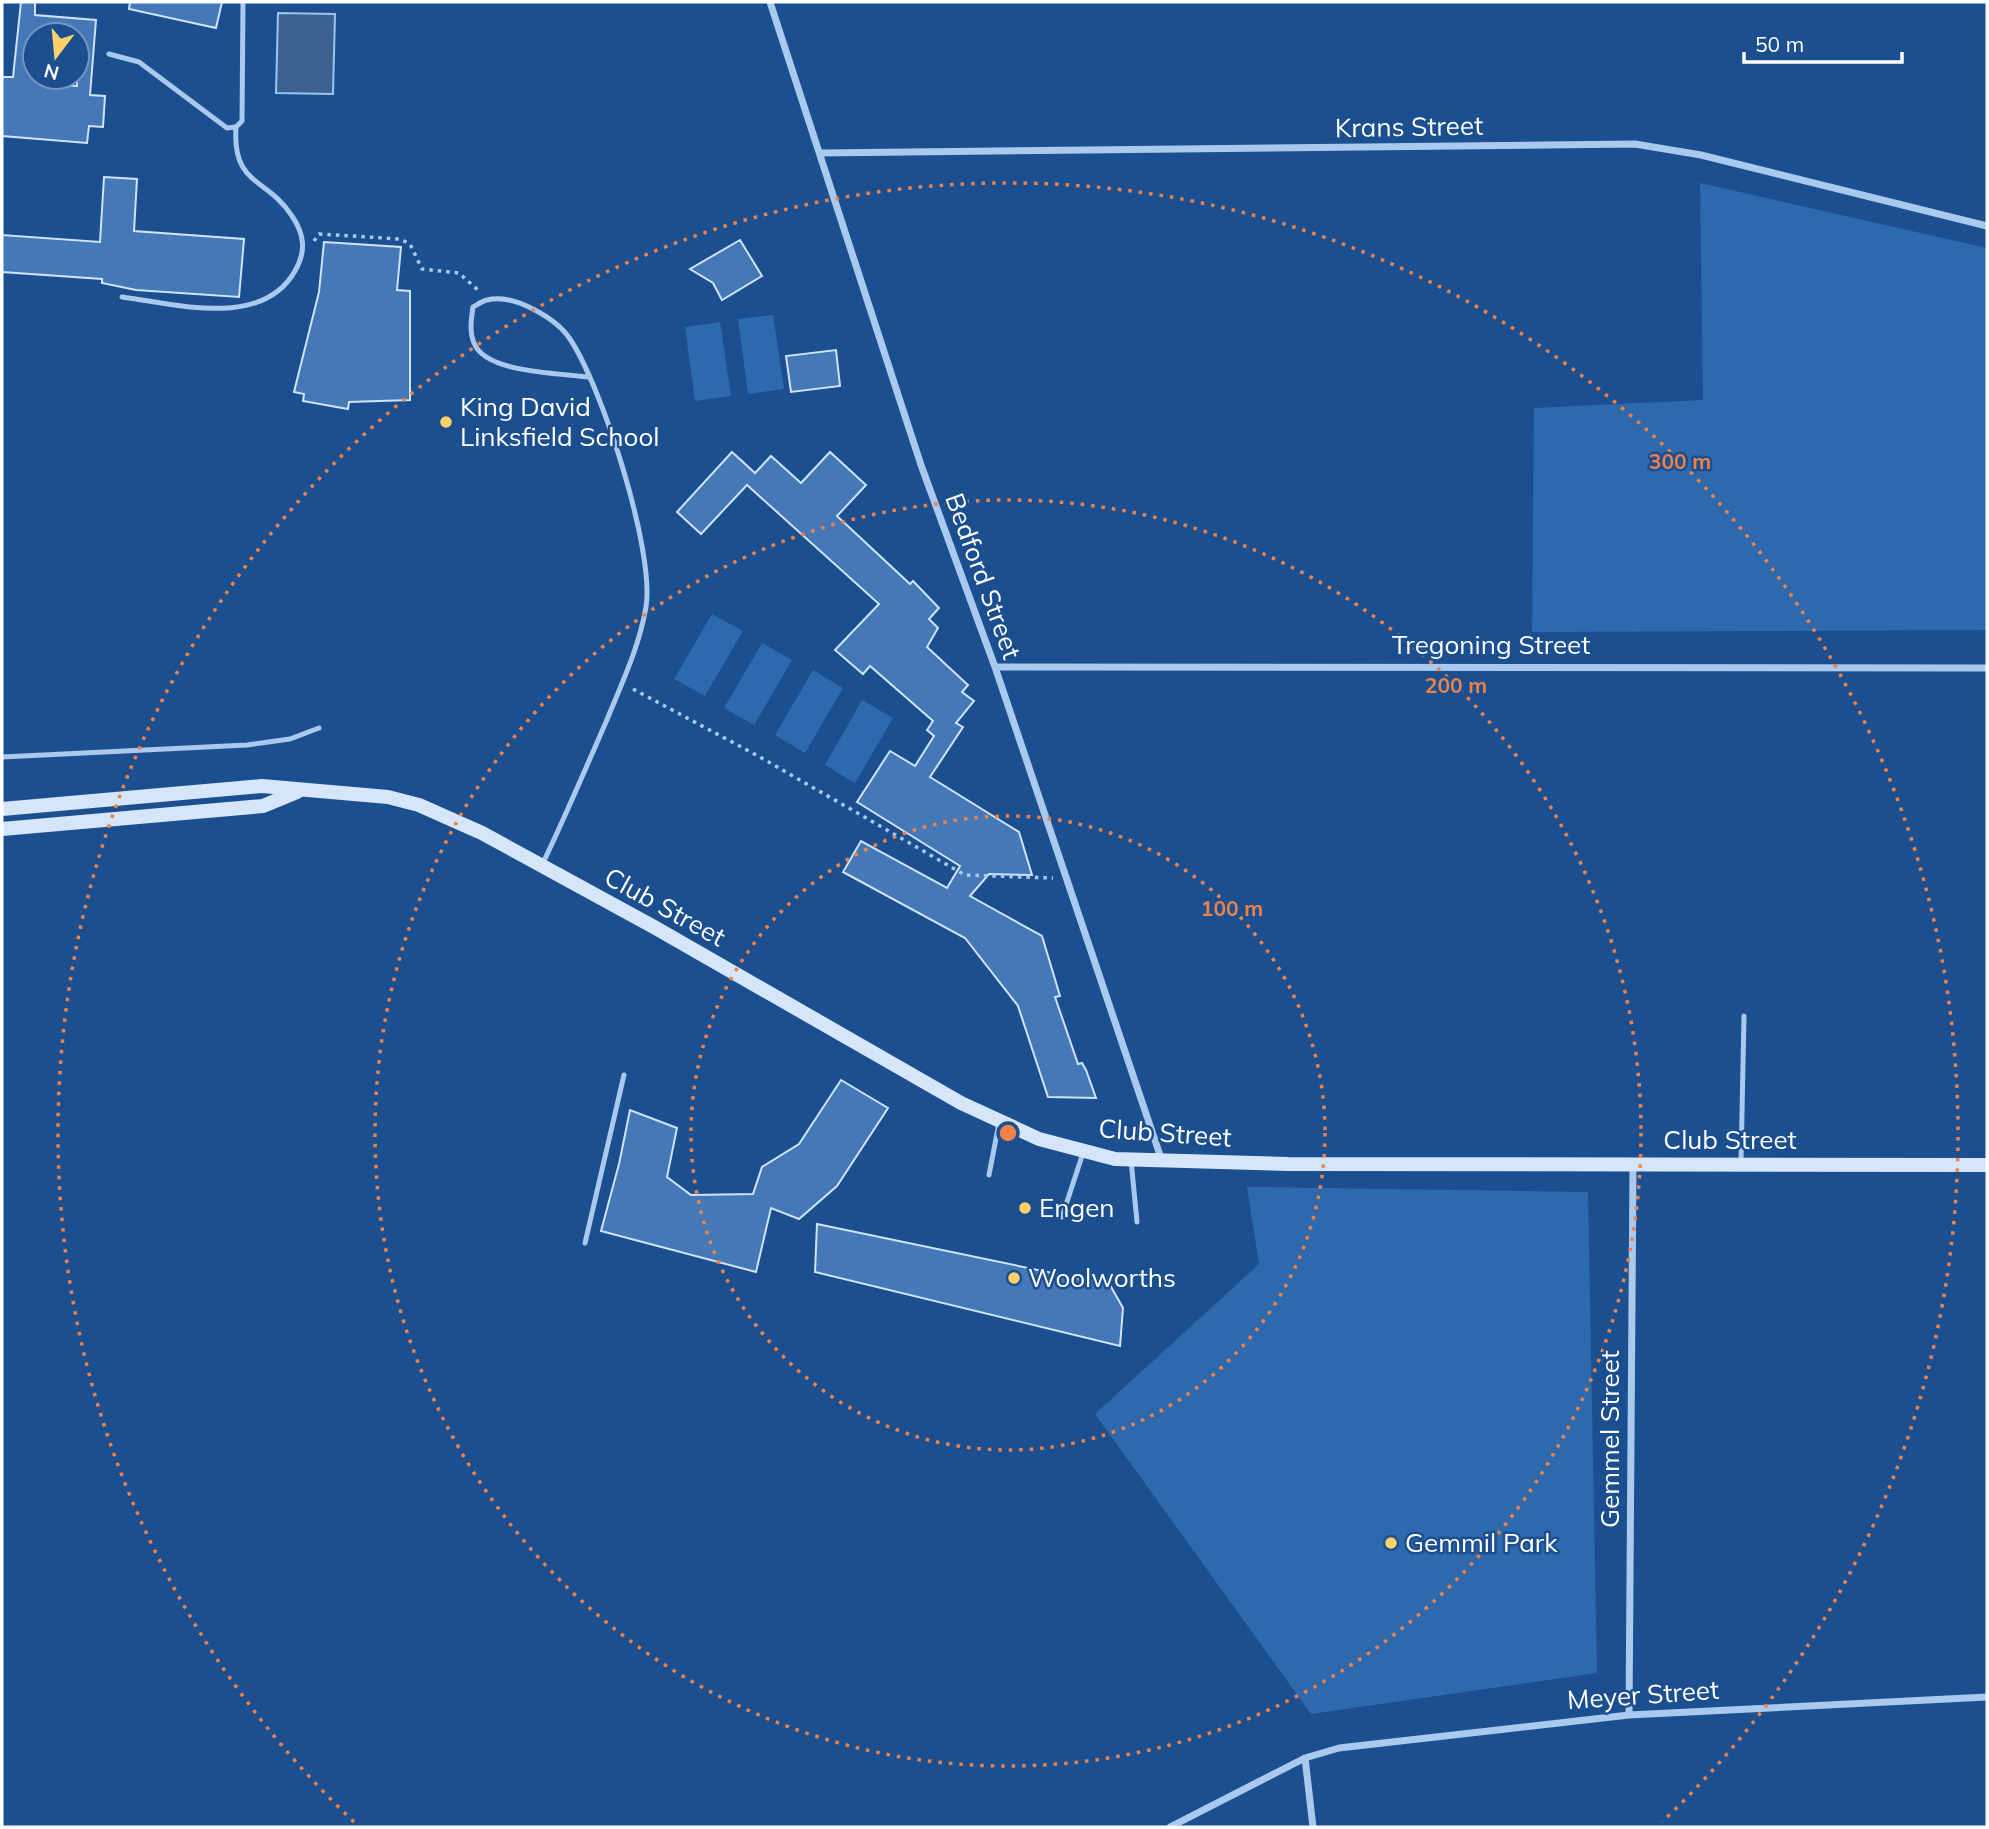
<svg xmlns="http://www.w3.org/2000/svg" width="1989" height="1829" font-family="Mulish,sans-serif">
  <rect width="100%" height="100%" fill="#1b4f8f"/>
  <!-- green -->
  <path fill="#2e69ad" d="M 1700,183 L 1987,248 L 1987,630 L 1532,632 L 1534,408 L 1703,400 Z
    M 773,315 L 784,389 L 748,394 L 738,319 Z
    M 720,322 L 731,396 L 695,401 L 685,327 Z
    M 712,614 L 743,631 L 705,696 L 674,679 Z
    M 762,643 L 792,660 L 754,725 L 724,708 Z
    M 813,670 L 843,688 L 805,753 L 775,735 Z
    M 862,700 L 893,718 L 855,783 L 825,765 Z
    M 1247,1187 L 1588,1192 L 1597,1673 L 1311,1714 L 1095,1414 L 1259,1264 Z"/>
  <!-- water -->
  <path fill="#3c6290" stroke="#9cc4f0" stroke-width="2" d="M 278,13 L 335,14 L 333,94 L 276,93 Z"/>
  <!-- building -->
  <path fill="#4478b7" stroke="#cfe3fa" stroke-width="2" fill-rule="evenodd" d="M 21,2 L 35,2 L 35,15 L 96,20 L 90,95 L 105,96 L 103,127 L 89,126 L 87,143 L 2,136 L 2,77 L 13,77 ZM 35,35 L 77,35 L 77,86 L 42,84 L 43,77 L 35,77 Z
    M 130,2 L 222,2 L 216,28 L 129,9 Z
    M 104,177 L 137,179 L 134,231 L 244,239 L 239,297 L 136,290 L 102,283 L 102,279 L 2,272 L 2,235 L 100,242 Z
    M 740,240 L 762,276 L 722,300 L 713,283 L 690,269 Z
    M 324,242 L 401,247 L 397,290 L 410,291 L 410,400 L 349,402 L 348,409 L 303,401 L 304,394 L 294,392 L 319,292 Z
    M 836,350 L 840,386 L 791,392 L 786,356 Z
    M 732,452 L 755,473 L 771,456 L 801,483 L 830,452 L 866,485 L 837,516 L 910,584 L 913,581 L 939,608 L 929,619 L 938,628 L 927,647 L 968,685 L 962,692 L 974,701 L 956,723 L 963,727 L 930,777 L 1019,832 L 1032,875 L 989,874 L 970,896 L 1042,936 L 1060,996 L 1055,997 L 1078,1064 L 1082,1063 L 1086,1070 L 1096,1098 L 1048,1097 L 1018,1006 L 965,938 L 843,872 L 861,841 L 947,888 L 960,866 L 857,802 L 890,751 L 915,766 L 934,736 L 927,730 L 933,721 L 870,666 L 863,674 L 835,650 L 879,604 L 747,485 L 701,534 L 677,512 Z
    M 841,1080 L 888,1108 L 837,1186 L 799,1219 L 771,1208 L 756,1272 L 601,1231 L 619,1164 L 630,1110 L 677,1128 L 667,1177 L 691,1195 L 753,1194 L 762,1167 L 799,1144 Z
    M 817,1224 L 1110,1285 L 1123,1308 L 1120,1346 L 815,1272 Z"/>
  <g fill="none" stroke-linecap="round" stroke-linejoin="round">
    <!-- path -->
    <path stroke="#a9c9ee" stroke-width="3.5" stroke-dasharray="3.5 5" stroke-linecap="butt" d="M 314,241 L 319,234 L 400,239 L 410,244 L 422,269 L 459,273 L 479,291
      M 633,689 L 760,757 L 965,875 L 1053,878"/>
    <!-- lane -->
    <path stroke="#a9c9ee" stroke-width="5" d="M 109,54 L 139,62 L 227,128 L 236,127 L 242,121 L 243,2
      M 122,297 C 177,304 262,329 295,271 C 306,252 305,235 292,216 C 267,177 232,186 236,127
      M 2,757 L 247,745 L 290,739 L 319,728
      M 543,863 C 565,817 585,770 606,722 C 621,685 639,648 646,607 C 655,551 602,387 570,339 C 556,318 513,293 487,300 C 482,301 477,305 473,307 C 471,320 469,333 475,345 C 488,373 560,373 588,377
      M 1131,1160 L 1137,1222
      M 1741,1162 L 1744,1016
      M 989,1175 L 999,1123
      M 1062,1217 L 1083,1153
      M 585,1243 L 624,1075"/>
    <!-- street -->
    <path stroke="#a9c9ee" stroke-width="7" d="M 770,2 L 921,465 L 995,667 L 1162,1161
      M 821,153 L 1635,144 L 1701,155 L 1987,226
      M 995,667 L 1987,668
      M 1629,1715 L 1633,1165
      M 1305,1758 L 1313,1827
      M 1170,1827 L 1305,1758 L 1339,1748 L 1629,1715 L 1987,1697"/>
    <!-- secondary -->
    <path stroke="#d6e6fa" stroke-width="14" d="M 2,809 L 262,786 L 388,797 L 419,805 L 482,833 L 654,927 L 961,1103 L 1039,1139 L 1115,1159 L 1288,1164 L 1987,1165
      M 2,829 L 263,806 L 297,792"/>
  </g>
  <!-- distance rings -->
  <g fill="none" stroke="#ee8249" stroke-width="3.5" stroke-dasharray="3.5 7">
    <circle cx="1008" cy="1133" r="317"/>
    <circle cx="1008" cy="1133" r="633"/>
    <path d="M354 1822A950 950 0 1 1 1662 1822"/>
  </g>
  <!-- markers -->
  <g fill="#ffd166" stroke="#1b4f8f" stroke-width="2.5">
    <circle cx="446" cy="422" r="7"/>
    <circle cx="1025" cy="1208" r="7"/>
    <circle cx="1014" cy="1278" r="7"/>
    <circle cx="1391" cy="1543" r="7"/>
  </g>
  <g text-anchor="middle" stroke-width="5" stroke-linejoin="round" paint-order="stroke">
    <!-- street labels -->
    <g font-size="26" fill="#fff" stroke="#1b4f8f">
      <text transform="translate(1409 127) rotate(-1)" y="9">Krans Street</text>
      <text transform="translate(983 576) rotate(70)" y="9">Bedford Street</text>
      <text x="1491" y="654">Tregoning Street</text>
      <text transform="translate(665 907) rotate(29)" y="9">Club Street</text>
      <text transform="translate(1165 1133) rotate(4)" y="9">Club Street</text>
      <text x="1730" y="1149">Club Street</text>
      <text transform="translate(1610 1439) rotate(-90)" y="9">Gemmel Street</text>
      <text transform="translate(1643 1695) rotate(-4)" y="9">Meyer Street</text>
    </g>
    <!-- poi labels -->
    <g font-size="26" fill="#fff" stroke="#1b4f8f" text-anchor="start">
      <text x="460" y="416">King David<tspan x="460" dy="30">Linksfield School</tspan></text>
      <text x="1039" y="1217">Engen</text>
      <text x="1028" y="1287">Woolworths</text>
      <text x="1405" y="1552">Gemmil Park</text>
    </g>
  </g>
  <circle cx="1008" cy="1133" r="10" fill="#ee8249" stroke="#1b4f8f" stroke-width="3.5"/>
  <g font-size="21" text-anchor="middle" font-weight="bold" fill="#ee8249" stroke="#1b4f8f" stroke-width="5" stroke-linejoin="round" paint-order="stroke">
    <text x="1680" y="469">300 m</text>
    <text x="1456" y="693">200 m</text>
    <text x="1232" y="916">100 m</text>
  </g>
  <!-- border -->
  <rect width="1989" height="1829" fill="none" stroke="#ffffff" stroke-width="7"/>
  <!-- north arrow -->
  <g transform="translate(56 56) rotate(196)"><circle r="33" fill="#1b4f8f" stroke="#7695bc" stroke-width="2"/>
  <path d="M0-5L12 26L0 18L-12 26Z" fill="#ffd166"/>
  <text y="-10" font-size="19" font-weight="bold" text-anchor="middle" fill="#ffffff">N</text>
  </g>
  <!-- scale -->
  <path d="M1744 52v10h158v-10" fill="none" stroke="#ffffff" stroke-width="3.5"/>
  <text x="1755" y="52" font-size="21" fill="#ffffff" stroke="#1b4f8f" stroke-width="5" paint-order="stroke">50 m</text>
</svg>
